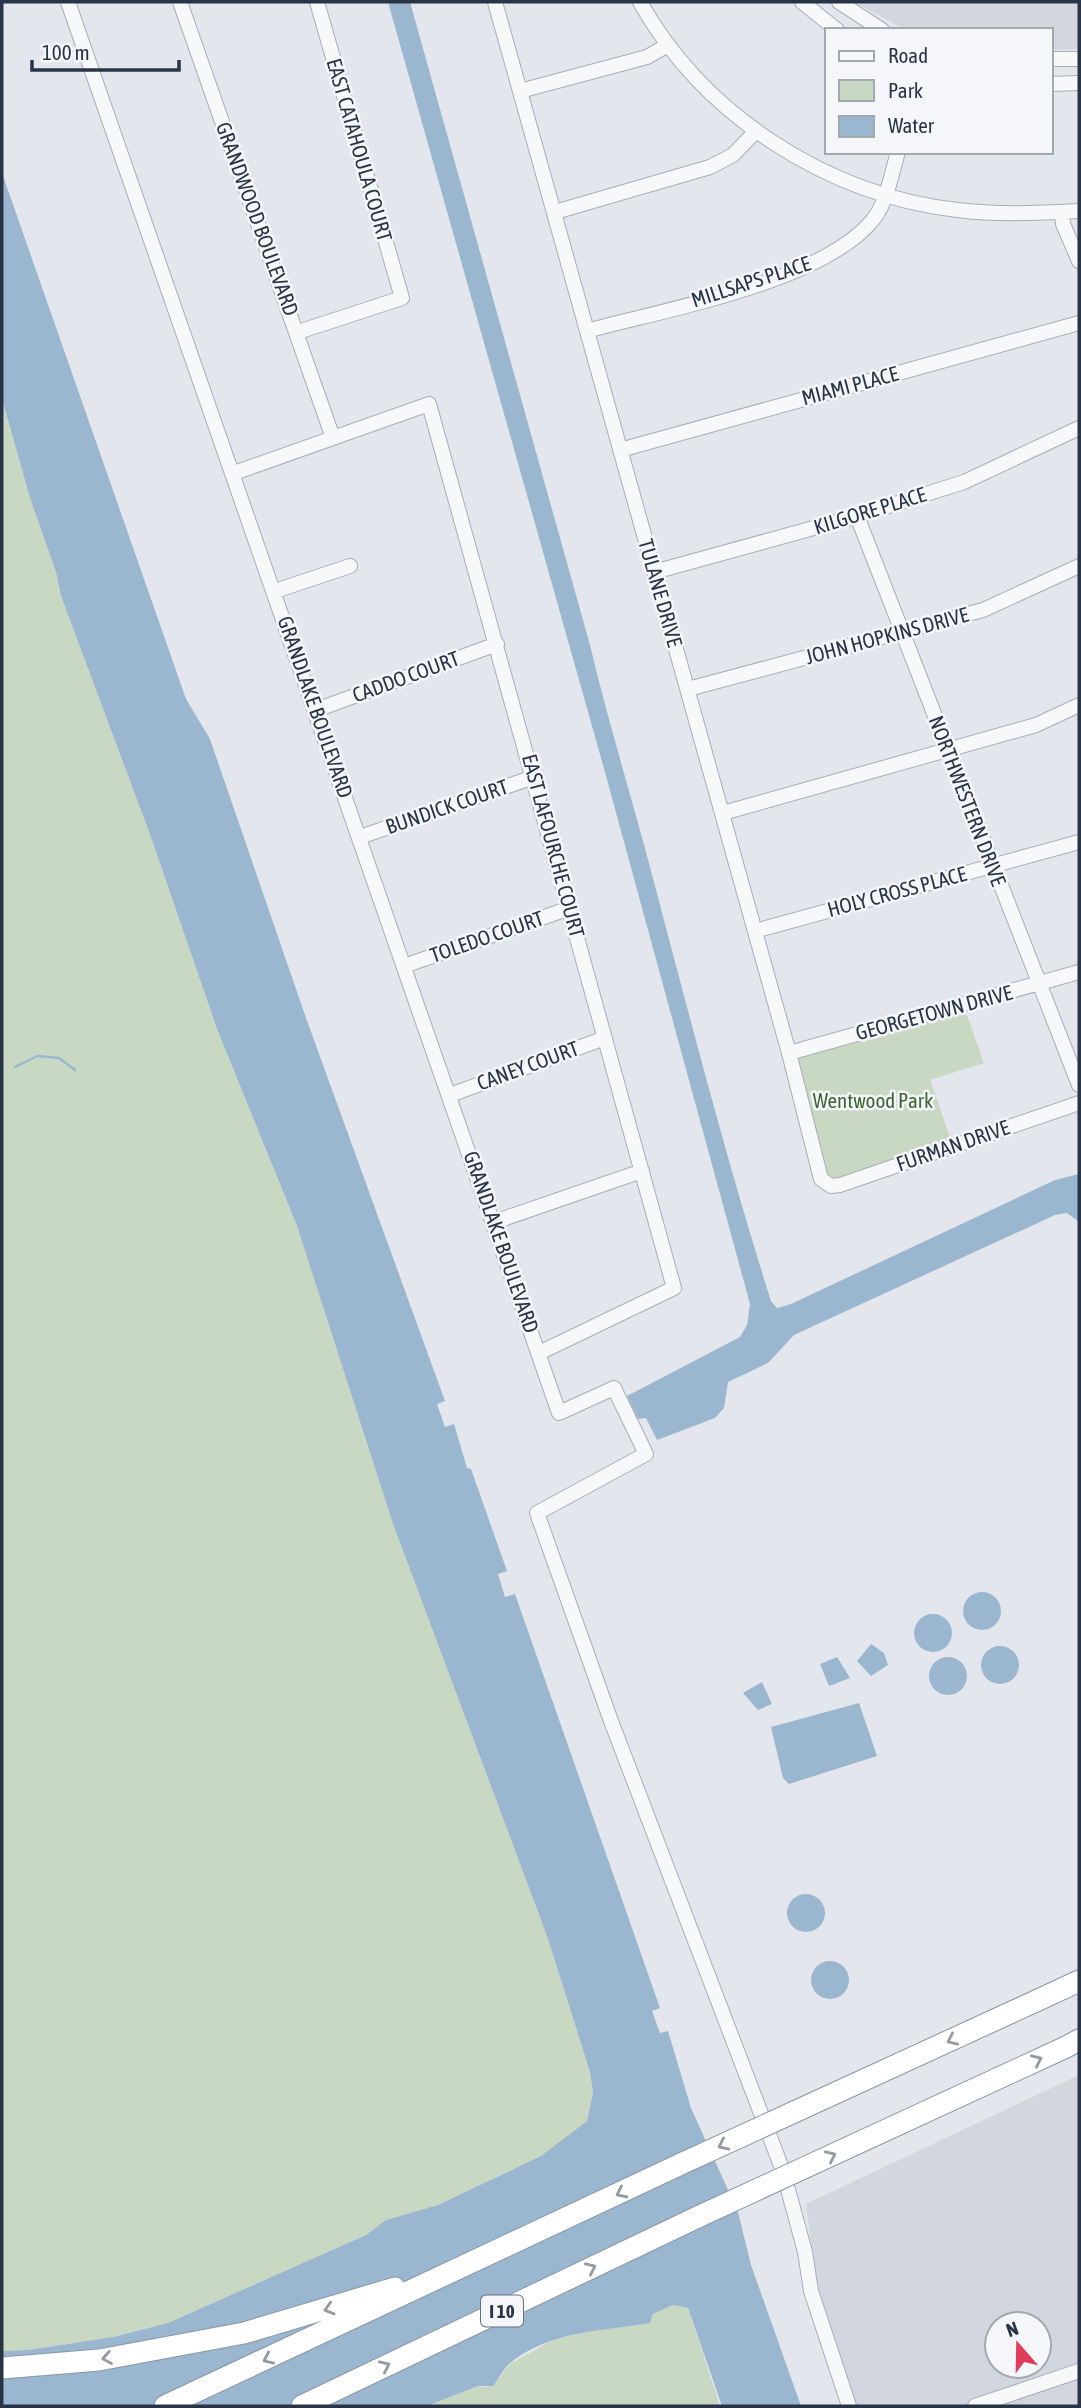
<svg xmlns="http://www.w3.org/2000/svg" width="1081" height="2408" font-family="'Asap Condensed',sans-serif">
  <rect width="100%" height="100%" fill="#e3e7ed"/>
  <!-- built -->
  <path fill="#d1d6df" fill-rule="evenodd" d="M 854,2 L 1079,2 L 1079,49 L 1051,50 L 1051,30 L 906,30 Z
    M 1079,2075 L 1079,2406 L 857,2406 L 817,2291 L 806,2204 ZM 997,2324 L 1039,2324 L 1039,2366 L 997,2366 Z"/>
  <!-- green -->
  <path fill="#c9d8c3" d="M 2,399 L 30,498 L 56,572 L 61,596 L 152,840 L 217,1029 L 297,1226 L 393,1524 L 547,1936 L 590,2072 L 593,2093 L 587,2121 L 541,2156 L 438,2205 L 386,2220 L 366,2235 L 168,2323 L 113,2337 L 28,2350 L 2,2351 Z
    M 966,1013 L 984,1063 L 930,1080 L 951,1140 L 831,1181 L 826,1175 L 794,1059 Z
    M 672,2305 L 688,2308 L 720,2406 L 427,2406 L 478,2386 L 488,2387 L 497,2381 L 510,2364 L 551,2341 L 585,2332 L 650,2323 L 653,2314 Z"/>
  <!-- water -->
  <path fill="#9bb7d0" d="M 388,2 L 410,2 L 590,645 C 608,721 631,795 651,871 C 689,1014 726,1159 771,1301 L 777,1308 L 791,1304 L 1055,1180 L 1079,1174 L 1079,1222 L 1067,1213 L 1055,1215 L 794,1335 L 768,1363 L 728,1382 L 724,1408 L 715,1418 L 657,1440 L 646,1418 L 638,1419 L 627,1396 L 740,1337 L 747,1325 L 750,1304 L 603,765 Z
    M 2,173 L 186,699 L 210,739 L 306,1018 L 445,1401 L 437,1404 L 445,1427 L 454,1424 L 467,1468 L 471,1469 L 507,1571 L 498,1574 L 505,1597 L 515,1594 L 660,2008 L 652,2011 L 660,2033 L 668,2031 L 691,2108 L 738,2212 L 751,2265 L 801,2406 L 722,2406 L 688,2308 L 673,2305 L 653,2314 L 650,2323 C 602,2331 548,2331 509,2364 C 502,2371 499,2379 493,2386 L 478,2386 L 427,2406 L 2,2406 L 2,2351 L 28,2350 L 113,2337 L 168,2323 L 366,2235 L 386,2220 L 438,2205 L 541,2156 L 587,2121 L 593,2093 L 590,2072 L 547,1936 L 393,1524 L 297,1226 L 217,1029 L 152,840 L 61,596 L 56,572 L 30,498 L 2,399 Z
    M963 1611a19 19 0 1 1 38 0a19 19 0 1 1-38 0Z
    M914 1633a19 19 0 1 1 38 0a19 19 0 1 1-38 0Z
    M 871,1644 L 884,1653 L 888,1665 L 871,1676 L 857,1661 Z
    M981 1665a19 19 0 1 1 38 0a19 19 0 1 1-38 0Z
    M929 1676a19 19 0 1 1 38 0a19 19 0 1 1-38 0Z
    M 837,1657 L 850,1678 L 829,1686 L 820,1664 Z
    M 762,1682 L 772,1704 L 758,1710 L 743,1693 Z
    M 859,1703 L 877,1756 L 789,1784 L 783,1778 L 771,1727 Z
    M787 1913a19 19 0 1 1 38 0a19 19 0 1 1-38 0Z
    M811 1980a19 19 0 1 1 38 0a19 19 0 1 1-38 0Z"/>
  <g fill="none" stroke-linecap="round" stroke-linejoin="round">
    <!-- stream -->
    <path stroke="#9bb7d0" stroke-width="2.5" d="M 15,1067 L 37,1056 L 59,1058 L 75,1070"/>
    <defs>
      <path id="minor" d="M 68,2 L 559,1413 L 614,1388 L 646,1454 L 537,1513 L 611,1721 L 783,2171 L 805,2252 L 811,2291 L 849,2406
        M 180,2 L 333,438
        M 495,2 L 789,1053 L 821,1179 L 831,1186 L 840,1185 L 1079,1103
        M 640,2 C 704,116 828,195 957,210 C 998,215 1039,213 1079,211
        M 802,2 L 837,30
        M 839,2 L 882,30
        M 1051,59 L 1079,59
        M 1051,84 L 1079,83
        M 520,91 L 647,57 L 668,45
        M 555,212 L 710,167 L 733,155 L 756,131
        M 1062,212 L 1063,224 L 1079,261
        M 587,331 C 666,309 818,283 871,222 C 887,204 891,175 898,152
        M 298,332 L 402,298 L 317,2
        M 620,450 L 1079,323
        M 234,473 L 429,404 L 674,1288 L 539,1353
        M 857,516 L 1079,1085
        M 654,572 L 857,516 L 964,482 L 1079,428
        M 275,591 L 350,566
        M 688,689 L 983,610 L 1079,566
        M 316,710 L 497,644
        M 723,813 L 1036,725 L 1079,705
        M 360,837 L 534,777
        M 755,931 L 1079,842
        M 404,966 L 570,908
        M 789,1053 L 1079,972
        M 450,1095 L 605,1038
        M 494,1222 L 642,1171
        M 975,2406 L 1079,2371"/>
      <path id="highway" d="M 1036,2001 L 1079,1981
        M 1066,2047 L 1079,2040
        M 2,2368 L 99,2360 L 244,2333 L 395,2288
        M 165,2406 L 683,2163
        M 302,2406 L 702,2215"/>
    </defs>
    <!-- minor casing -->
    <use href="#minor" stroke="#a7aeb8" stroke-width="16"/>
    <!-- highway casing -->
    <use href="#highway" stroke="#8995a5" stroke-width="23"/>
    <!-- minor -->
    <use href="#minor" stroke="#f7f8fa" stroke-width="14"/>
    <!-- highway -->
    <use href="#highway" stroke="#fff" stroke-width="21"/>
    <defs>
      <path id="highway-bridge" d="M 683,2163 L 1036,2001
        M 702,2215 L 1066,2047"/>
    </defs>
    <!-- highway-bridge casing -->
    <use href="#highway-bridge" stroke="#8995a5" stroke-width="23" stroke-linecap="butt"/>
    <!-- highway-bridge -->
    <use href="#highway-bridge" stroke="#fff" stroke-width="21"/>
  </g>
  <!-- one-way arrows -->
  <defs><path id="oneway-chevron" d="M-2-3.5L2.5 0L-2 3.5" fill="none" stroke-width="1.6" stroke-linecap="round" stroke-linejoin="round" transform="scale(1.75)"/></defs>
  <g stroke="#949aa3">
    <use href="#oneway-chevron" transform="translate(952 2040) rotate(155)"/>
    <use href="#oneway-chevron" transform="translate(1037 2060) rotate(-25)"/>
    <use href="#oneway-chevron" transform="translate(723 2145) rotate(155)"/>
    <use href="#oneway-chevron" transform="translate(831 2156) rotate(-25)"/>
    <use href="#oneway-chevron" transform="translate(621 2193) rotate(154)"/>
    <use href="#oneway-chevron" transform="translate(591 2268) rotate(-25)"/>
    <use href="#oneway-chevron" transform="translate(329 2309) rotate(164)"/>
    <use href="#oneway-chevron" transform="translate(107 2358) rotate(170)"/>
    <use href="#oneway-chevron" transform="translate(268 2359) rotate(155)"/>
    <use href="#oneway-chevron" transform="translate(385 2366) rotate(-25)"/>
  </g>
  <g text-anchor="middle" stroke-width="5" stroke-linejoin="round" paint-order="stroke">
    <!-- shield labels -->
    <rect fill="#f4f6f9" stroke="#666f7c" stroke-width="2" x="481" y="2295.5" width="42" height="31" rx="5"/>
    <g font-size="19" font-weight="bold" fill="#293547">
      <text x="502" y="2318">I 10</text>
    </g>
    <!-- street labels -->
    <g font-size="21" fill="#293547" stroke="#f4f6f9">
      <text transform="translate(359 150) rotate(74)" y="7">EAST CATAHOULA COURT</text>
      <text transform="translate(257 219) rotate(70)" y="7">GRANDWOOD BOULEVARD</text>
      <text transform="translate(751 282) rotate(-18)" y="7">MILLSAPS PLACE</text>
      <text transform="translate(850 386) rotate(-15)" y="7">MIAMI PLACE</text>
      <text transform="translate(870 511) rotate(-17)" y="7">KILGORE PLACE</text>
      <text transform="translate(660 593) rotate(74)" y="7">TULANE DRIVE</text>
      <text transform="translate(887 636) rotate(-15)" y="7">JOHN HOPKINS DRIVE</text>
      <text transform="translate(406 677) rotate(-20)" y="7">CADDO COURT</text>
      <text transform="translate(315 707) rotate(71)" y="7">GRANDLAKE BOULEVARD</text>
      <text transform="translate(967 801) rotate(69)" y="7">NORTHWESTERN DRIVE</text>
      <text transform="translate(447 807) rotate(-19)" y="7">BUNDICK COURT</text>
      <text transform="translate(553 846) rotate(75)" y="7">EAST LAFOURCHE COURT</text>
      <text transform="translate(897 892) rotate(-15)" y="7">HOLY CROSS PLACE</text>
      <text transform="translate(487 937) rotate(-19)" y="7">TOLEDO COURT</text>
      <text transform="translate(934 1013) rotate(-15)" y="7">GEORGETOWN DRIVE</text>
      <text transform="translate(528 1066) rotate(-20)" y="7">CANEY COURT</text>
      <text transform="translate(953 1146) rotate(-19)" y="7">FURMAN DRIVE</text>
      <text transform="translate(501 1242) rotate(71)" y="7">GRANDLAKE BOULEVARD</text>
    </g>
    <!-- park labels -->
    <g font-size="21" fill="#3f6534" stroke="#f4f6f9">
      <text x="873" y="1108">Wentwood Park</text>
    </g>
  </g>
  <!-- border -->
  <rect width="1081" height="2408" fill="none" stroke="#293547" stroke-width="7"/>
  <!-- legend -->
  <rect x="825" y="28" width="228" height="126" fill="#f4f6f9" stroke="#a3a9b2" stroke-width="2"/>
  <rect x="839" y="51" width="35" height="10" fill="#f7f8fa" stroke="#a3a9b2" stroke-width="2"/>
  <text x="888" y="63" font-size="21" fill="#293547">Road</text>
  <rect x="839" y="80" width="35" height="21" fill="#c9d8c3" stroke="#a3a9b2" stroke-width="2"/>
  <text x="888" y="98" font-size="21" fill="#293547">Park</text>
  <rect x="839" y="116" width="35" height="21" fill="#9bb7d0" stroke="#a3a9b2" stroke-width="2"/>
  <text x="888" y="133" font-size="21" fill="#293547">Water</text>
  <!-- north arrow -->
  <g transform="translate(1018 2345) rotate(340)"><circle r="33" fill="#f4f6f9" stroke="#a3a9b2" stroke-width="2"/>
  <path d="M0-5L12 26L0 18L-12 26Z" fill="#de3c5a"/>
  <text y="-10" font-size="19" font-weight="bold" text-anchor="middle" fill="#293547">N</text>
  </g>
  <!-- scale -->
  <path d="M32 60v10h147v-10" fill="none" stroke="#293547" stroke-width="3.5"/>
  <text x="42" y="60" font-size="21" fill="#293547" stroke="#f4f6f9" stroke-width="5" paint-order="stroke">100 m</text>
</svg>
